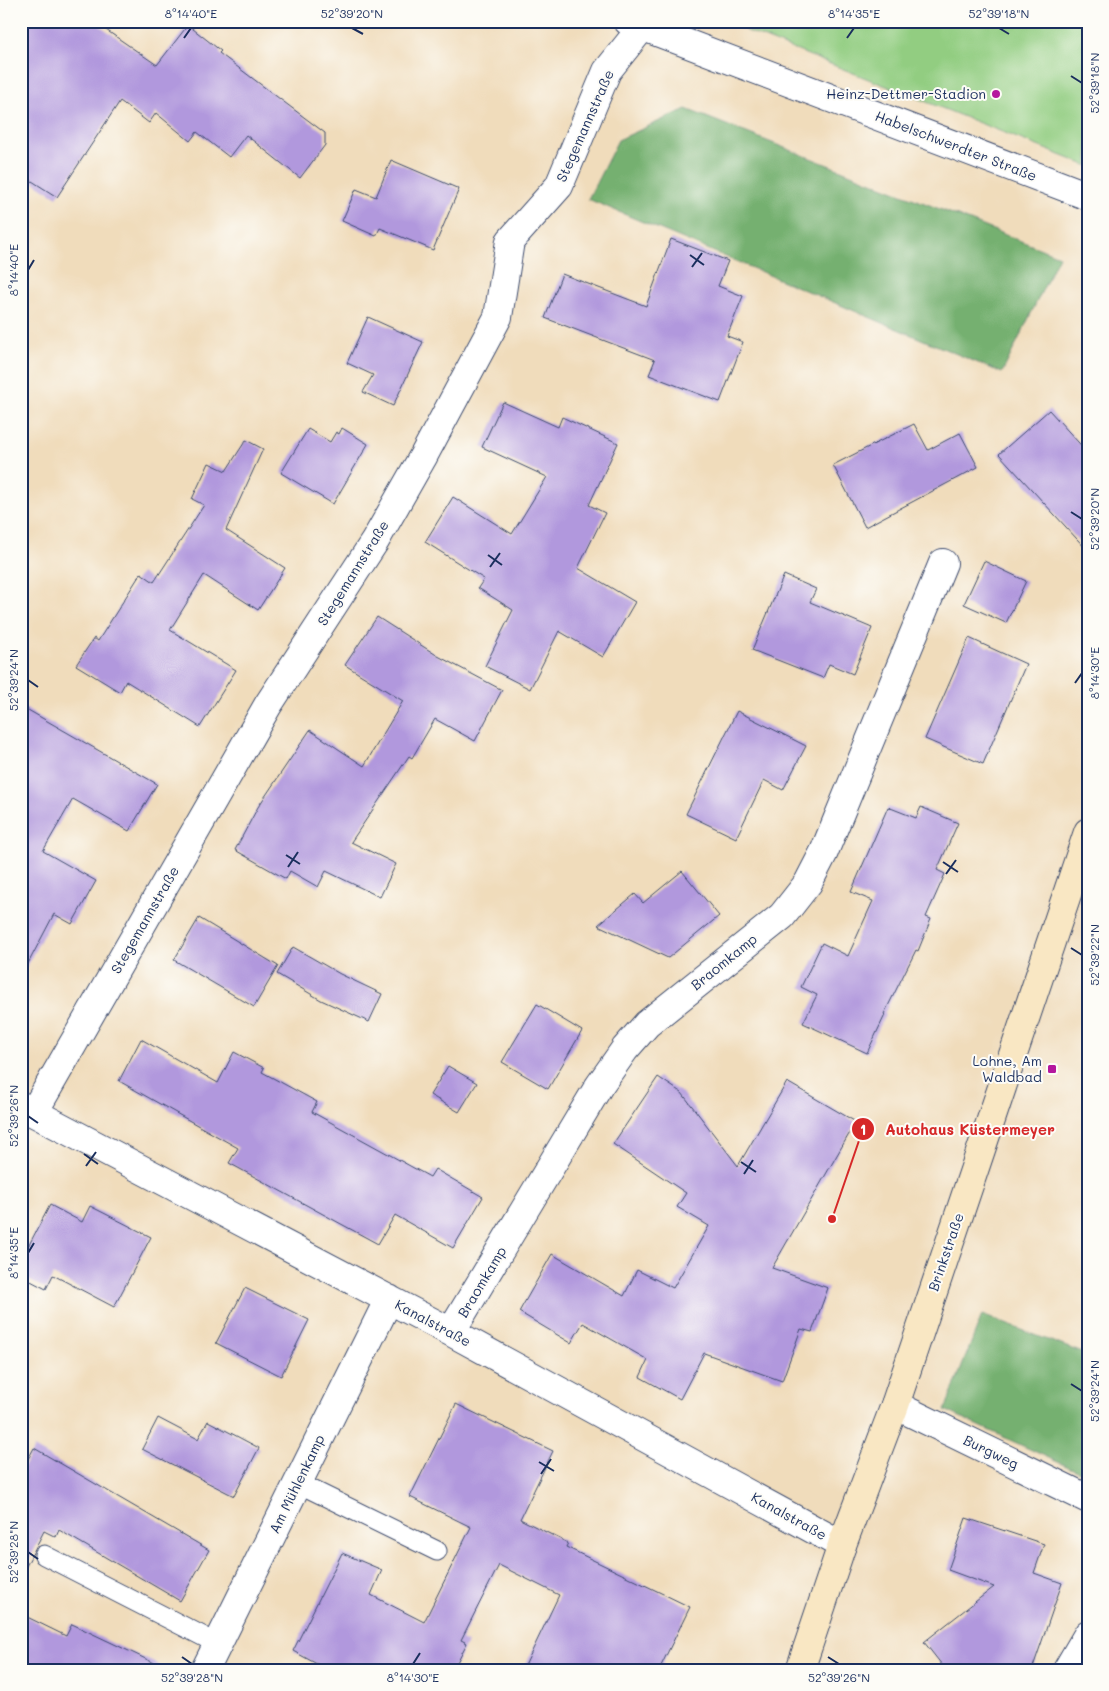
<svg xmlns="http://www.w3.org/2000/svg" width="1109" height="1691" font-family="Mali,sans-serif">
  <rect width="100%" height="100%" fill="#fdfcf7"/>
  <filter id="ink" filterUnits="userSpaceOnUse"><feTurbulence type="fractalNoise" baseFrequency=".02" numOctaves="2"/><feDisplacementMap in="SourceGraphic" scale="10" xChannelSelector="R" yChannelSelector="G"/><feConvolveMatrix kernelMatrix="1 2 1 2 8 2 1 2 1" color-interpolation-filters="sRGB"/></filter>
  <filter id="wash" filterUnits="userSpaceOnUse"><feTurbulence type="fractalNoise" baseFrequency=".0096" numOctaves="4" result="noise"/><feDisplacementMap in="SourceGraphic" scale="20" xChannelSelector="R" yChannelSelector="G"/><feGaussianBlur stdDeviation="1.12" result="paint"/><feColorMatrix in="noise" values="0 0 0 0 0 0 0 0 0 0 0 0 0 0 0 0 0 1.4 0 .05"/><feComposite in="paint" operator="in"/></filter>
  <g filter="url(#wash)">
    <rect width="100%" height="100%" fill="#f0dcbb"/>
    <!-- green -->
    <path fill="#92cd81" stroke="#567e70" d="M 722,21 L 1088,21 L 1088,166 Z"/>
    <!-- forest -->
    <path fill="#75b06f" stroke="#487066" d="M 686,109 L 1059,256 L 1002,373 L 588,199 L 618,140 Z
      M 982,1315 L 1088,1355 L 1088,1476 L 945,1410 Z"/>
    <g id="blocks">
      <!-- building -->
      <path fill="#b198dd" d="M 21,21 L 93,21 L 157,65 L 188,25 L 221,51 L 219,53 L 325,133 L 325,145 L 300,178 L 246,135 L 229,157 L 197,132 L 190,141 L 156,113 L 149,123 L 120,101 L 57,197 L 21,174 Z
        M 391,160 L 459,189 L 433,250 L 380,228 L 376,236 L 342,221 L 356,189 L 376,197 Z
        M 671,239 L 728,261 L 718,286 L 743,296 L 727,336 L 743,342 L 720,402 L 649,375 L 655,360 L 545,318 L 562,274 L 646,306 Z
        M 368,317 L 423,342 L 393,406 L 363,392 L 373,375 L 347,363 Z
        M 503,402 L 558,427 L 562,417 L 618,443 L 589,505 L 605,513 L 578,568 L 635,602 L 603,657 L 559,631 L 530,689 L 485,666 L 513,610 L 478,588 L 484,579 L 425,542 L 453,497 L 512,534 L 547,477 L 482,447 Z
        M 1049,410 L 1088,453 L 1088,551 L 999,454 Z
        M 914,424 L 928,450 L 960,433 L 978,467 L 865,527 L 833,465 Z
        M 342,428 L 368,444 L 333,504 L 281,473 L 308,429 L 330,442 L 336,432 L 339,434 Z
        M 246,440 L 263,449 L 226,530 L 285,568 L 258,610 L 204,575 L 170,630 L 236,670 L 200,727 L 126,681 L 120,692 L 76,665 L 94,638 L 98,641 L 141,573 L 154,582 L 204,505 L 192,499 L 209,463 L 226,471 Z
        M 984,561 L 1026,581 L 1006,623 L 964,604 Z
        M 784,575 L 816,589 L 810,602 L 872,628 L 853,674 L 829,664 L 823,678 L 752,650 Z
        M 377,617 L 438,656 L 502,690 L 475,741 L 435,719 L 412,758 L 409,756 L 351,842 L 396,864 L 380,897 L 326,871 L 318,887 L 290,871 L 286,879 L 235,850 L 258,807 L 310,730 L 364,766 L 403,701 L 345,665 Z
        M 969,638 L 1026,664 L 983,764 L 925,739 Z
        M 21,706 L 157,784 L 129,831 L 73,799 L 43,851 L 96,881 L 72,924 L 54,914 L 21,977 Z
        M 737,711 L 806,746 L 783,790 L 764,780 L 736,838 L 686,814 Z
        M 888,807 L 916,818 L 921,807 L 958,823 L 937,870 L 945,874 L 926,917 L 931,919 L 918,951 L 916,950 L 884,1014 L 885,1015 L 867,1053 L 803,1023 L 817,995 L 801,987 L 822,943 L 848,956 L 873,901 L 851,892 Z
        M 682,871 L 719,916 L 668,958 L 598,925 L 635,894 L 643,903 Z
        M 199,918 L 278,966 L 254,1007 L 174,960 Z
        M 293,947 L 340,974 L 382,994 L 369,1022 L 321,1000 L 277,974 Z
        M 537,1004 L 582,1031 L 548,1089 L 502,1062 Z
        M 141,1039 L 218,1083 L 234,1052 L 264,1068 L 262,1072 L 317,1102 L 312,1112 L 430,1177 L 435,1169 L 483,1197 L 453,1248 L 395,1215 L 378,1244 L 229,1163 L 238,1148 L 119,1081 Z
        M 448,1066 L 477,1083 L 459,1112 L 430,1095 Z
        M 658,1077 L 682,1093 L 738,1166 L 787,1082 L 856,1122 L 772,1268 L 828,1288 L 812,1332 L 801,1329 L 782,1381 L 704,1353 L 680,1399 L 640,1377 L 648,1360 L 583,1323 L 571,1343 L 519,1312 L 552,1254 L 624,1296 L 637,1270 L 673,1288 L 709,1226 L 677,1207 L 686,1193 L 613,1144 Z
        M 50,1205 L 82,1222 L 90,1206 L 151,1237 L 114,1307 L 53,1275 L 46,1289 L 21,1276 L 21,1260 Z
        M 245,1288 L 309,1320 L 281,1376 L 216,1343 Z
        M 456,1404 L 553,1451 L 520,1519 L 568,1543 L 566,1547 L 690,1607 L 659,1670 L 523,1670 L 559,1595 L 499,1565 L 461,1640 L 467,1643 L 453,1670 L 328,1670 L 293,1651 L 342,1553 L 382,1570 L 371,1595 L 424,1622 L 471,1527 L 410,1497 Z
        M 158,1418 L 198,1439 L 208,1421 L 259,1448 L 234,1496 L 142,1449 Z
        M 34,1448 L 209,1550 L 180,1601 L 59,1530 L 56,1537 L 44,1531 L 21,1576 L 21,1472 Z
        M 966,1518 L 1044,1544 L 1034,1573 L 1062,1583 L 1032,1670 L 946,1670 L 924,1642 L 994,1587 L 948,1570 Z
        M 21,1614 L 66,1636 L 72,1624 L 169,1670 L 21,1670 Z"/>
    </g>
  </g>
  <g filter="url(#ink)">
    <use href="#blocks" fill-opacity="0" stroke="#3b496c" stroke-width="1"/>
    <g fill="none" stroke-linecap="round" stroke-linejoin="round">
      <defs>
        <path id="lane" d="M 298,1483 L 437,1551
          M 44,1555 L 218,1644"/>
        <path id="street" d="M 628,21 L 1088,196
          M 21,1106 L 451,1332 L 842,1545
          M 34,1112 L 268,705 L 375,541 L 424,455 L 498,317 L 510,241 L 559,186 L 607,71 L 643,26
          M 451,1332 L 599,1086 L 625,1049 L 647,1024 L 782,916 L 808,883 L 824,852 L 943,563
          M 895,1405 L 1088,1499
          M 205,1670 L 389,1299
          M 1067,1670 L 1088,1634"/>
        <path id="secondary" d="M 800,1670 L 842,1545 L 895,1405 L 1088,832"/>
      </defs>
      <!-- lane casing -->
      <use href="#lane" stroke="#3b496c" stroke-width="21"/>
      <!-- street casing -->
      <use href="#street" stroke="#3b496c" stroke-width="30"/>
      <!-- secondary casing -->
      <use href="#secondary" stroke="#3b496c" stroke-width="30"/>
      <!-- lane -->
      <use href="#lane" stroke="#fff" stroke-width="19"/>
      <!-- street -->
      <use href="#street" stroke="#fff" stroke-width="28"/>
      <!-- secondary -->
      <use href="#secondary" stroke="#f9e7c3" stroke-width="28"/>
    </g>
  </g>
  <!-- ticks -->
  <path fill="none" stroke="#1b2f5e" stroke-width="2" d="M 352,28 L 363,34M 999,28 L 1009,34M 184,38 L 191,28M 847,38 L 854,28M 1071,76 L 1082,83M 690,255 L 704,265M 692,267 L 702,253M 28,270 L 34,260M 1071,512 L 1082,519M 488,555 L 502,565M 490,567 L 500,553M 28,680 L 38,687M 1075,683 L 1082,673M 286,855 L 300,864M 943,862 L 958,872M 288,867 L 298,852M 946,874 L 956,860M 1071,948 L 1082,955M 28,1116 L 38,1123M 84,1154 L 98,1164M 741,1162 L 756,1172M 86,1166 L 96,1152M 744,1174 L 753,1160M 28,1253 L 34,1243M 1071,1384 L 1082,1391M 539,1462 L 554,1471M 541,1474 L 551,1459M 28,1552 L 38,1559M 182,1657 L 192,1664M 828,1657 L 839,1664M 413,1664 L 420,1653"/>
  <!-- markers -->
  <g fill="#b5179e" stroke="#fdfcf7" stroke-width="2">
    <circle cx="996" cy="94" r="5"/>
    <rect x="1047" y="1064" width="10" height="10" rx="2.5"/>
  </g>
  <g text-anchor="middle" stroke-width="4" stroke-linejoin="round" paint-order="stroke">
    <!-- poi labels -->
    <g font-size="14" fill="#1b2f5e" stroke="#fdfcf7" text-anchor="end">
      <text x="986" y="99">Heinz-Dettmer-Stadion</text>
      <text x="1042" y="1066">Lohne, Am<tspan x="1042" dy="16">Waldbad</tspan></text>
    </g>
    <!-- street labels -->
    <g font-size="14" fill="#1b2f5e" stroke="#fdfcf7">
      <text transform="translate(585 126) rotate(-66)" y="5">Stegemannstraße</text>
      <text transform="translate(956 146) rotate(21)" y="5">Habelschwerdter Straße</text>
      <text transform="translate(353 573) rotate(-58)" y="5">Stegemannstraße</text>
      <text transform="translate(145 920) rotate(-60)" y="5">Stegemannstraße</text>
      <text transform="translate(724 962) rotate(-39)" y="5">Braomkamp</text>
      <text transform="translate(946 1252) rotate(-71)" y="5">Brinkstraße</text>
      <text transform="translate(482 1282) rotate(-59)" y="5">Braomkamp</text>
      <text transform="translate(433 1323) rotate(28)" y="5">Kanalstraße</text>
      <text transform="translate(991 1452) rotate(26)" y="5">Burgweg</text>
      <text transform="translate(297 1484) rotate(-64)" y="5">Am Mühlenkamp</text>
      <text transform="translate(789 1516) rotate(29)" y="5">Kanalstraße</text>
    </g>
  </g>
  <!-- callouts -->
  <path fill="none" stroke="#d62828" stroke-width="2" d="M832 1219L863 1129"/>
  <g fill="#d62828" stroke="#fdfcf7" stroke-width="2">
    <circle cx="832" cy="1219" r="5"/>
    <circle cx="863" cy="1129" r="12"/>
  </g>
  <g font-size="15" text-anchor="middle" font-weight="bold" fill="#fff">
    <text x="863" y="1135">1</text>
  </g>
  <g font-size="15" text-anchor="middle" font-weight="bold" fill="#d62828" stroke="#fdfcf7" stroke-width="4" stroke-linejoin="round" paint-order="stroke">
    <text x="970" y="1135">Autohaus Küstermeyer</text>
  </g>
  <!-- margin -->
  <rect width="1109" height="1691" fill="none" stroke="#fdfcf7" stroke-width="55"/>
  <rect x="28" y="28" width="1054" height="1636" fill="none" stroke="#1b2f5e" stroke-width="2"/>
  <g font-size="12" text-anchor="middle" fill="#1b2f5e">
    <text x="191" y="18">8°14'40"E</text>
    <text x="352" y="18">52°39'20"N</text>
    <text x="854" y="18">8°14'35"E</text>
    <text x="999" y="18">52°39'18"N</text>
    <text transform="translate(1095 83) rotate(-90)" y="4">52°39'18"N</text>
    <text transform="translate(14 270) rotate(-90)" y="4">8°14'40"E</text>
    <text transform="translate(1095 519) rotate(-90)" y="4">52°39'20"N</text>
    <text transform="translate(1095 673) rotate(-90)" y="4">8°14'30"E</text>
    <text transform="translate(14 680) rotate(-90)" y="4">52°39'24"N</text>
    <text transform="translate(1095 955) rotate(-90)" y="4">52°39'22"N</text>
    <text transform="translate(14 1116) rotate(-90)" y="4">52°39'26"N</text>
    <text transform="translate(14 1253) rotate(-90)" y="4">8°14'35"E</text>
    <text transform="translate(1095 1391) rotate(-90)" y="4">52°39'24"N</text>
    <text transform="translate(14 1552) rotate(-90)" y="4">52°39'28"N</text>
    <text x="192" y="1682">52°39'28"N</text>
    <text x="413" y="1682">8°14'30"E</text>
    <text x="839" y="1682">52°39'26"N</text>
  </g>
</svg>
